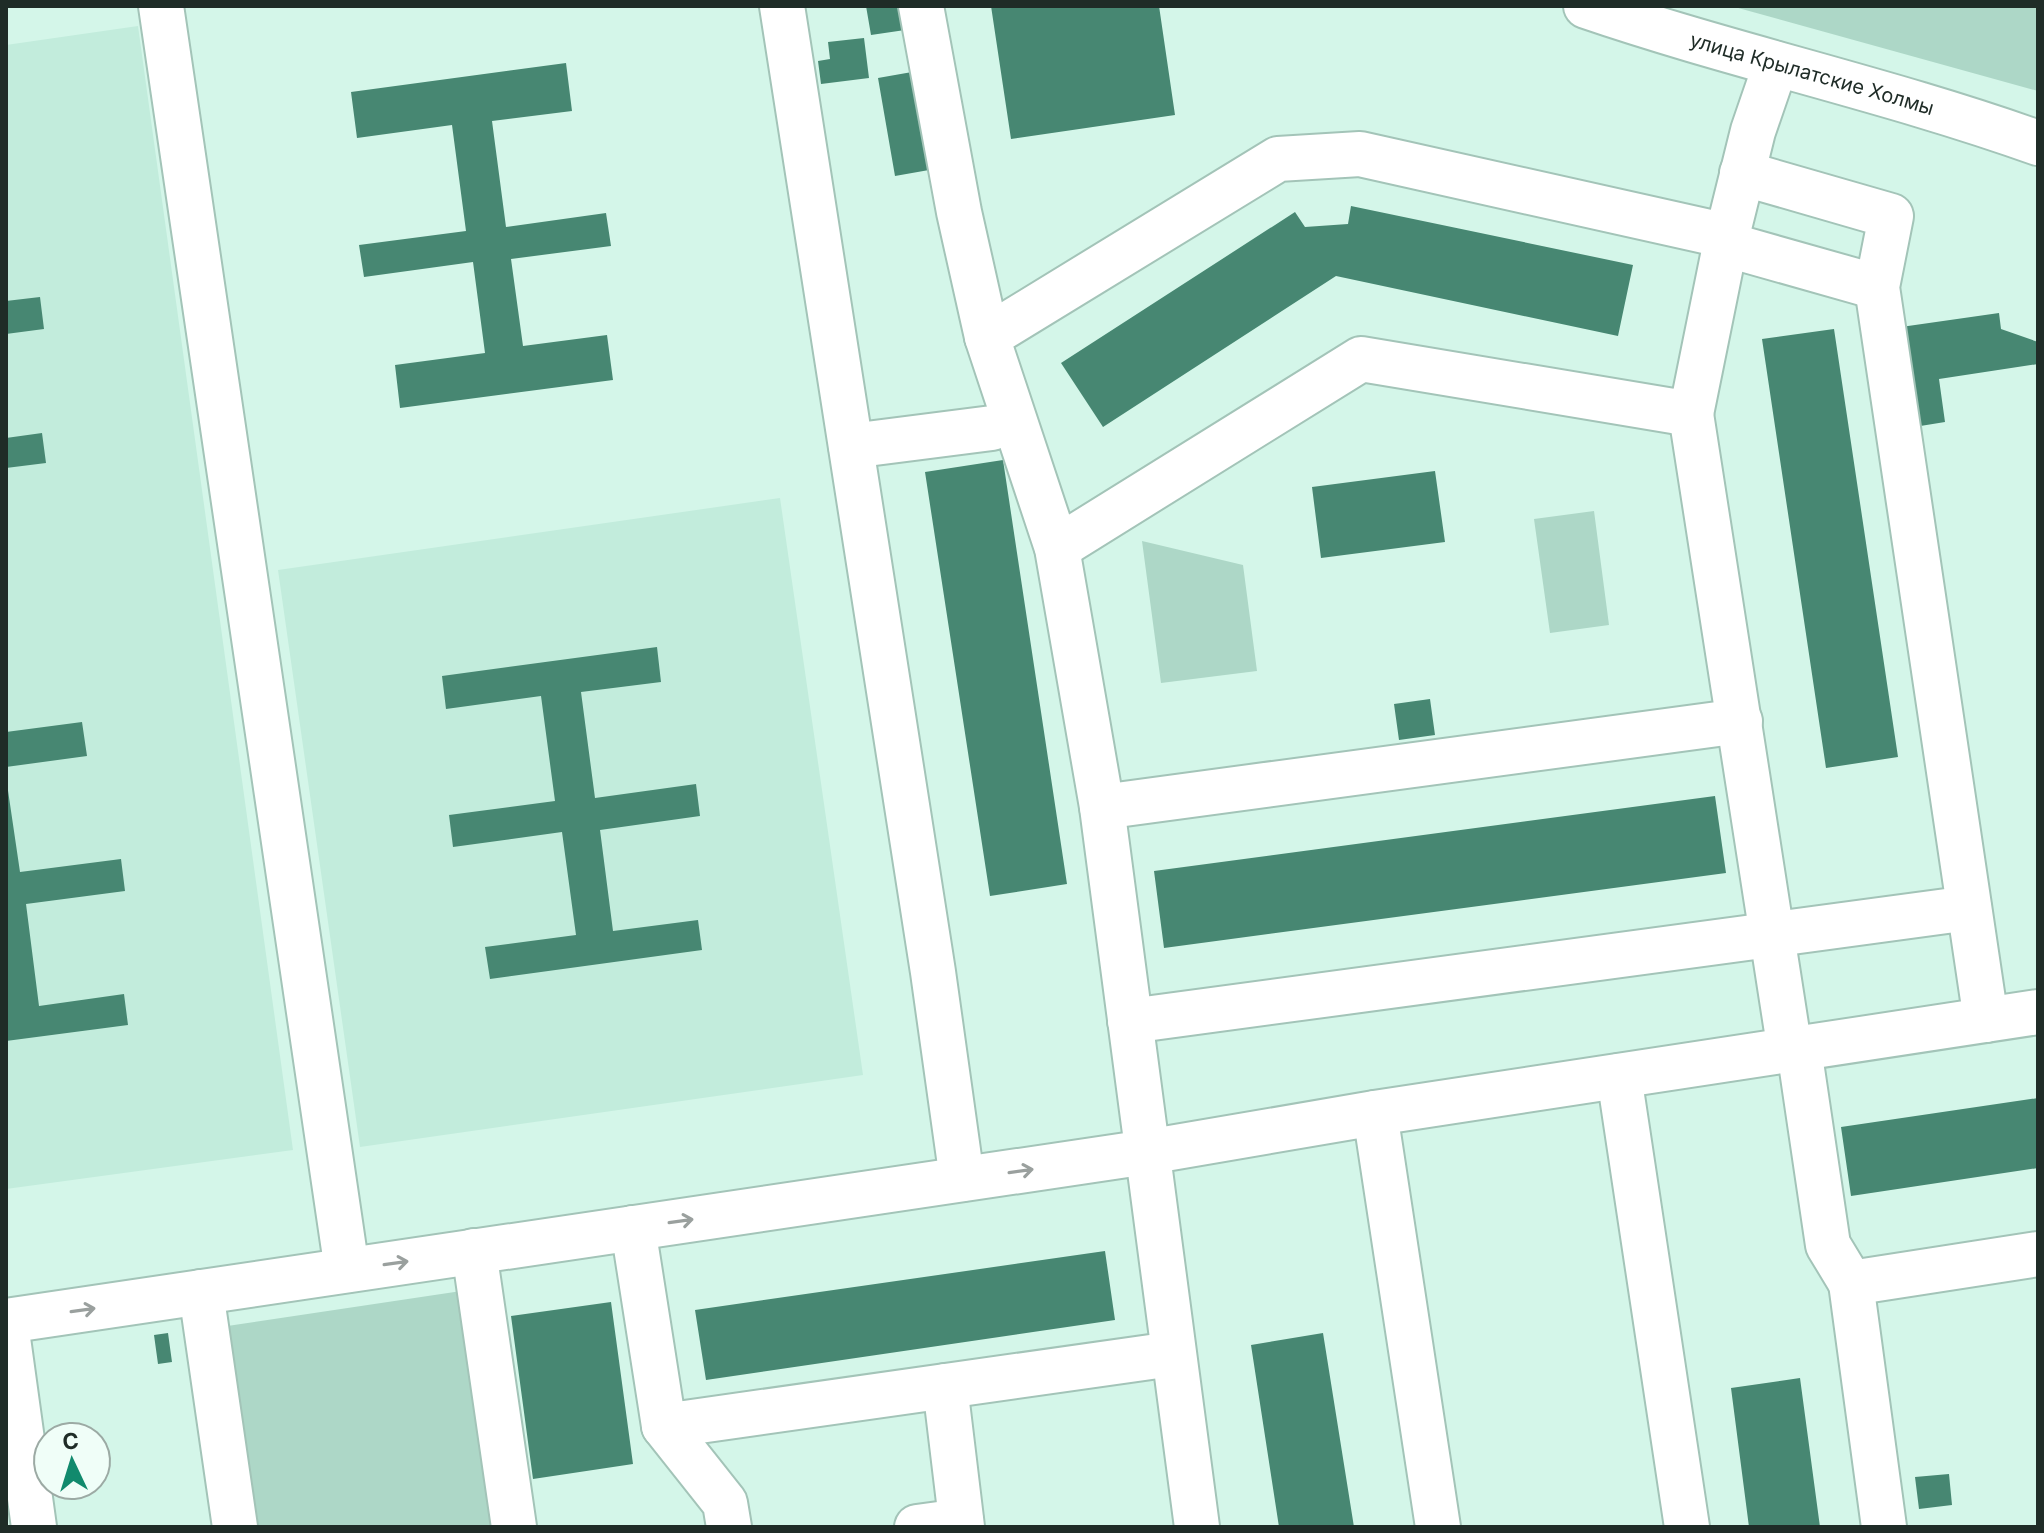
<svg xmlns="http://www.w3.org/2000/svg" width="2044" height="1533" font-family="Inter,sans-serif">
  <rect width="100%" height="100%" fill="#d4f6e9"/>
  <!-- built -->
  <path fill="#c2ecdc" d="M 138,26 L 293,1150 L 6,1189 L 6,45 Z
    M 780,498 L 863,1075 L 360,1147 L 278,570 Z"/>
  <!-- green -->
  <path fill="#add7c7" d="M 1731,6 L 2038,6 L 2038,91 Z
    M 1594,511 L 1609,625 L 1550,633 L 1534,519 Z
    M 1142,541 L 1243,565 L 1257,671 L 1161,683 Z
    M 468,1290 L 502,1527 L 243,1527 L 214,1328 Z"/>
  <!-- building -->
  <path fill="#478772" d="M 866,6 L 901,6 L 905,30 L 871,35 Z
    M 991,6 L 1159,6 L 1175,115 L 1011,139 Z
    M 864,38 L 869,78 L 821,84 L 818,61 L 830,59 L 828,42 Z
    M 566,63 L 572,111 L 492,121 L 506,227 L 606,213 L 611,246 L 511,259 L 523,346 L 607,335 L 613,380 L 400,408 L 395,365 L 485,353 L 473,262 L 364,277 L 359,245 L 466,231 L 452,125 L 357,138 L 351,92 Z
    M 912,72 L 929,170 L 895,176 L 878,78 Z
    M 1351,206 L 1633,265 L 1618,336 L 1336,276 L 1103,427 L 1061,363 L 1295,212 L 1305,227 L 1348,224 Z
    M 40,297 L 44,329 L 6,334 L 6,301 Z
    M 1999,313 L 2001,329 L 2038,342 L 2038,364 L 1939,379 L 1945,422 L 1908,428 L 1894,328 Z
    M 1834,329 L 1898,757 L 1826,768 L 1762,339 Z
    M 42,433 L 46,463 L 6,468 L 6,438 Z
    M 1003,460 L 1067,884 L 990,896 L 925,472 Z
    M 1435,471 L 1445,542 L 1321,558 L 1312,487 Z
    M 657,647 L 661,682 L 581,692 L 595,798 L 696,784 L 700,816 L 600,830 L 613,931 L 698,920 L 702,950 L 490,979 L 485,947 L 576,935 L 562,832 L 453,847 L 449,815 L 555,801 L 541,696 L 446,709 L 442,676 Z
    M 1430,699 L 1435,735 L 1399,740 L 1394,704 Z
    M 82,722 L 87,756 L 6,767 L 6,732 Z
    M 6,777 L 20,872 L 121,859 L 125,891 L 26,904 L 39,1006 L 124,994 L 128,1025 L 6,1041 Z
    M 1715,796 L 1726,873 L 1164,948 L 1154,871 Z
    M 2038,1098 L 2038,1168 L 1851,1196 L 1841,1127 Z
    M 1105,1251 L 1115,1320 L 706,1380 L 695,1310 Z
    M 611,1302 L 633,1464 L 533,1479 L 511,1316 Z
    M 168,1333 L 172,1362 L 158,1364 L 154,1335 Z
    M 1323,1333 L 1354,1527 L 1279,1527 L 1251,1345 Z
    M 1800,1378 L 1820,1527 L 1749,1527 L 1731,1388 Z
    M 1949,1474 L 1952,1505 L 1919,1509 L 1915,1477 Z"/>
  <g fill="none" stroke-linecap="round" stroke-linejoin="round">
    <defs>
      <g id="minor">
        <path d="M 161,6 L 347,1270"/>
        <path d="M 782,6 L 933,972 L 962,1179"/>
        <path d="M 921,6 L 959,212 L 987,337"/>
        <path id="s1" d="M 1586,6 C 1735,57 1890,90 2038,143"/>
        <path d="M 1742,173 L 1891,216 L 1877,287 L 1986,1020"/>
        <path d="M 1725,244 L 1877,287"/>
        <path d="M 1691,414 L 1790,1051"/>
        <path d="M 851,446 L 992,428"/>
        <path d="M 1057,548 L 1361,359 L 1691,414 L 1727,236"/>
        <path d="M 1102,807 L 1740,721"/>
        <path d="M 1130,1021 L 1969,908"/>
        <path d="M 1799,1049 L 1828,1245 L 1851,1283 L 2038,1254"/>
        <path d="M 1619,1076 L 1687,1527"/>
        <path d="M 1375,1113 L 1438,1527"/>
        <path d="M 633,1228 L 664,1426 L 1172,1354"/>
        <path d="M 474,1251 L 514,1527"/>
        <path d="M 1851,1283 L 1884,1527"/>
        <path d="M 201,1292 L 235,1527"/>
        <path d="M 6,1321 L 1147,1152 L 1375,1113 L 2038,1012"/>
        <path d="M 6,1324 L 34,1527"/>
        <path d="M 945,1386 L 962,1527"/>
        <path d="M 664,1426 L 725,1503 L 729,1527"/>
        <path d="M 917,1527 L 961,1521"/>
        <path d="M 1197,1527 L 1102,807 L 1057,548 L 987,337 L 1278,159 L 1360,154 L 1727,236 L 1753,131 L 1776,64"/>
      </g>
    </defs>
    <!-- minor casing -->
    <use href="#minor" stroke="#a3c4b8" stroke-width="48"/>
    <!-- minor -->
    <use href="#minor" stroke="#fff" stroke-width="44"/>
  </g>
  <!-- one-way arrows -->
  <defs><path id="oneway-shaft" d="M-6 0H5M1.5-3L5.5 0L1.5 3" fill="none" stroke-width="1.6" stroke-linecap="round" stroke-linejoin="round" transform="scale(2)"/></defs>
  <g stroke="#9aa09e">
    <use href="#oneway-shaft" transform="translate(1021 1171) rotate(-8)"/>
    <use href="#oneway-shaft" transform="translate(681 1221) rotate(-8)"/>
    <use href="#oneway-shaft" transform="translate(396 1263) rotate(-8)"/>
    <use href="#oneway-shaft" transform="translate(83 1310) rotate(-8)"/>
  </g>
  <g text-anchor="middle" stroke-width="7" stroke-linejoin="round" paint-order="stroke">
    <!-- street labels -->
    <g font-size="20" fill="#1f2c27" stroke="#f0fef8">
      <text dy="7" stroke="none"><textPath href="#s1" startOffset="236">улица Крылатские Холмы</textPath></text>
    </g>
  </g>
  <!-- border -->
  <rect width="2044" height="1533" fill="none" stroke="#1f2c27" stroke-width="16"/>
  <!-- north arrow -->
  <g transform="translate(72 1461) rotate(356)"><circle r="38" fill="#f0fef8" stroke="#9caaa4" stroke-width="2"/>
  <path d="M0-6L14 30L0 20L-14 30Z" fill="#118a6d"/>
  <text y="-12" font-size="22" font-weight="bold" text-anchor="middle" fill="#1f2c27">С</text>
  </g>
</svg>
